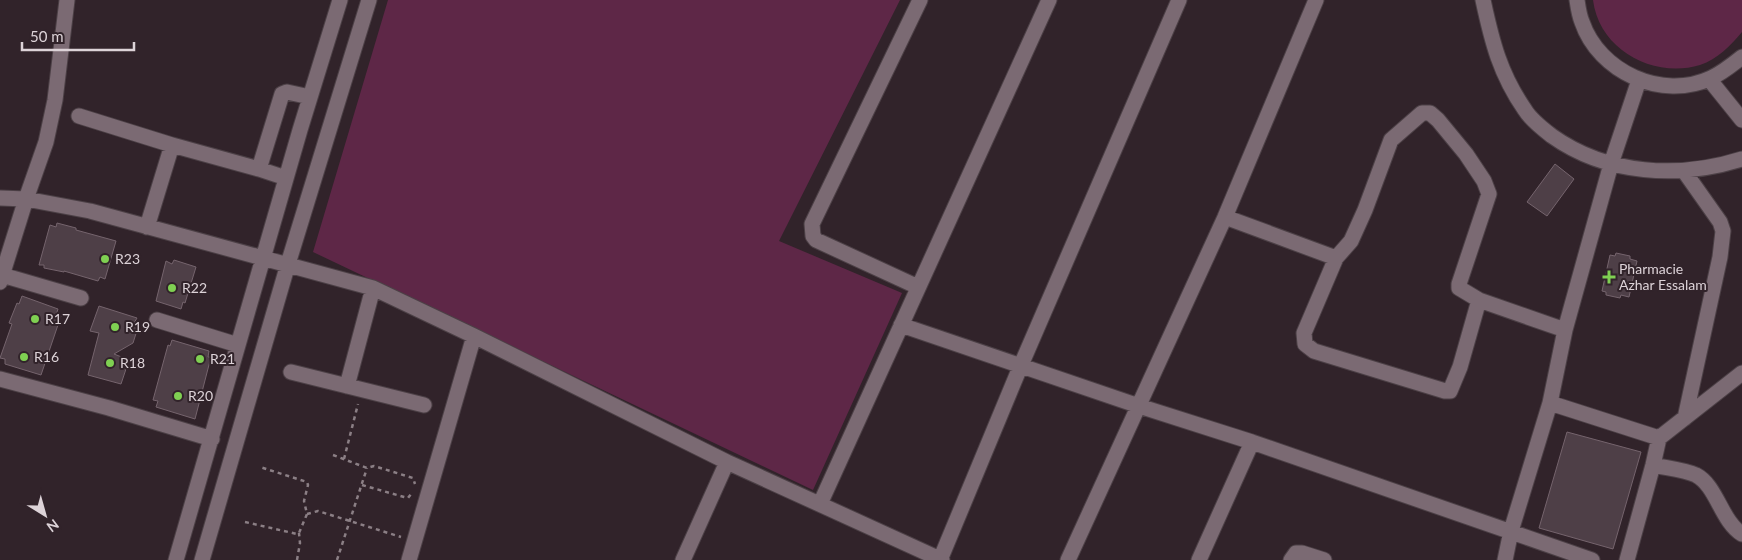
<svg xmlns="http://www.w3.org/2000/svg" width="1742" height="560" font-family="Lato,sans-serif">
  <rect width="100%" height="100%" fill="#31232a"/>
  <!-- green -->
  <path fill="#5e2747" d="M 388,0 L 900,0 L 779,241 L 902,293 L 813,490 L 313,252 Z
    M 1593,0 L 1742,0 L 1742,32 C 1730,46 1718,59 1700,65 C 1654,79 1599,50 1593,0 Z"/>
  <!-- building -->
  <path fill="#4e3f47" stroke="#75646d" d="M 1555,164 L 1574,179 L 1547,216 L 1527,202 Z
    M 57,223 L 76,228 L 76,230 L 116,241 L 105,279 L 100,277 L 98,281 L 64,271 L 64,272 L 44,268 L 44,265 L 39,265 L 50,225 L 56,227 Z
    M 1616,253 L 1630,256 L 1630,259 L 1637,261 L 1629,297 L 1621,295 L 1620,298 L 1606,295 L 1606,292 L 1602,291 L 1610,255 L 1615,256 Z
    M 174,260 L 196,267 L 185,303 L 183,302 L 181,309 L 156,301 L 166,261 L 172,264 Z
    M 22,296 L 58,309 L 56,315 L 61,316 L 41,375 L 5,364 L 5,359 L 0,358 L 12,324 L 9,323 L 17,303 L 19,304 Z
    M 99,306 L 137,318 L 134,323 L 139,324 L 133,343 L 114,354 L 129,360 L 121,384 L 88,375 L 99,333 L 90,331 Z
    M 172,340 L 209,351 L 208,357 L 211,357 L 195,419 L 156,407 L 158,401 L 153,400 L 168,345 L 170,346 Z
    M 1567,432 L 1641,452 L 1613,549 L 1539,528 Z"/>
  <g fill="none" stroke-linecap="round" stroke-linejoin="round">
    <defs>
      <path id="minor" d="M 1483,0 C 1492,42 1500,74 1525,110 C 1531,120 1543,129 1552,136 C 1607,175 1679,179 1742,159
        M 1577,0 C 1578,7 1579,15 1582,22 C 1599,72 1662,101 1711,78 C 1722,73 1732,65 1742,57
        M 1709,79 L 1742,120
        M 79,116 L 172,145
        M 259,169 L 286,178
        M 1684,171 L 1720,222 L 1723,231 L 1720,257 L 1685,418
        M 0,198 L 26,199 L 90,211 L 373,288 L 474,336 L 727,462 L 942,560
        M 1225,217 L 1336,258
        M 147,227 L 172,145 L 259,169 L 282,94 L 287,92 L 310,97
        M 2,275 L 81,298
        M 0,282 L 26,199 L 46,142 L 55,100 L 67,0
        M 918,287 L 816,240 L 813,236 L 812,224 L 920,0
        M 1479,300 L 1460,367 L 1450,391 L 1445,391 L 1314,351 L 1305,344 L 1304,333 L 1336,258 L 1351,241 L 1365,210 L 1391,140 L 1422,113 L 1430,113 L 1438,120 L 1466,154 L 1484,181 L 1489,194 L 1459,284 L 1459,288 L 1479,300 L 1565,330
        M 157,320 L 238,345
        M 901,325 L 1139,406 L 1252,442 L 1592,560
        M 291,372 L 424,405
        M 0,379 L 109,408 L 212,439
        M 347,386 L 373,288
        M 1550,403 L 1659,438
        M 1653,465 C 1666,468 1685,470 1696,475 C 1717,486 1721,521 1742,534
        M 820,504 L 1049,0
        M 176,560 L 300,130 L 340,0
        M 202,560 L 288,264 L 369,0
        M 409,560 L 474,336
        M 683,560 L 727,462
        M 940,560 L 1021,365 L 1179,0
        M 1068,560 L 1225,217 L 1316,0
        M 1199,560 L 1252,442
        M 1291,560 L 1296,553 L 1302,553 L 1324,560
        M 1505,560 L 1511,531 L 1550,403 L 1565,330 L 1611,164 L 1639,80
        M 1627,560 L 1653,465 L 1659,438 L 1742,373"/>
    </defs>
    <!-- minor casing -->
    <use href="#minor" stroke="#4c4046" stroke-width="17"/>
    <!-- path -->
    <path stroke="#8b7f85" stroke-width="2.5" stroke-dasharray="4 4" stroke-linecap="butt" d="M 333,455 L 367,468 L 374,466 L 413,478 L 415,484
      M 344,459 L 358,404
      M 362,485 L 404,497 L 408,498 L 411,494
      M 307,514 L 318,511 L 401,537
      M 245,522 L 297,534 L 299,533 L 307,514 L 304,501 L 308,485 L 307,482 L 260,467
      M 297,560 L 300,543 L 299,533
      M 337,560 L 367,468"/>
    <!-- minor -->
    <use href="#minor" stroke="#7b6a73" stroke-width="15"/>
  </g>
  <!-- markers -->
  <g fill="#7fd052" stroke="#31232a" stroke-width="2">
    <circle cx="105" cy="259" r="5"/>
    <path d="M1606.5 269.5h5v5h5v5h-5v5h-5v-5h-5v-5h5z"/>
    <circle cx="172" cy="288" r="5"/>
    <circle cx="35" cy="319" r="5"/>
    <circle cx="115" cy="327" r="5"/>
    <circle cx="24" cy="357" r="5"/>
    <circle cx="200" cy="359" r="5"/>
    <circle cx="110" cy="363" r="5"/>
    <circle cx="178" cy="396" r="5"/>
  </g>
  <g text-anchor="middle" stroke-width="4" stroke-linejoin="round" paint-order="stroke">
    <!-- poi labels -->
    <g font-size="14" fill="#ddd3d8" stroke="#31232a" text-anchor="start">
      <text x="115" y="264">R23</text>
      <text x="1619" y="274">Pharmacie<tspan x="1619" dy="16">Azhar Essalam</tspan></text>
      <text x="182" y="293">R22</text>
      <text x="45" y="324">R17</text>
      <text x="125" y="332">R19</text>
      <text x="34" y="362">R16</text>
      <text x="210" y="364">R21</text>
      <text x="120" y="368">R18</text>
      <text x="188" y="401">R20</text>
    </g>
  </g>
  <!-- north arrow -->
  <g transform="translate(45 515) rotate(143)" stroke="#31232a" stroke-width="4" paint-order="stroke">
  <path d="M0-4L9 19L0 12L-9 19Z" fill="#ddd3d8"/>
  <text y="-8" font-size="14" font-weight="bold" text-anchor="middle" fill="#ddd3d8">N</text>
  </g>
  <!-- scale -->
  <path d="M22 42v8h112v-8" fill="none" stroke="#ddd3d8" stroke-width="2.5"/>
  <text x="30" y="42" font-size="15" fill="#ddd3d8" stroke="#31232a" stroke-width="4" paint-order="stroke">50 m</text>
</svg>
